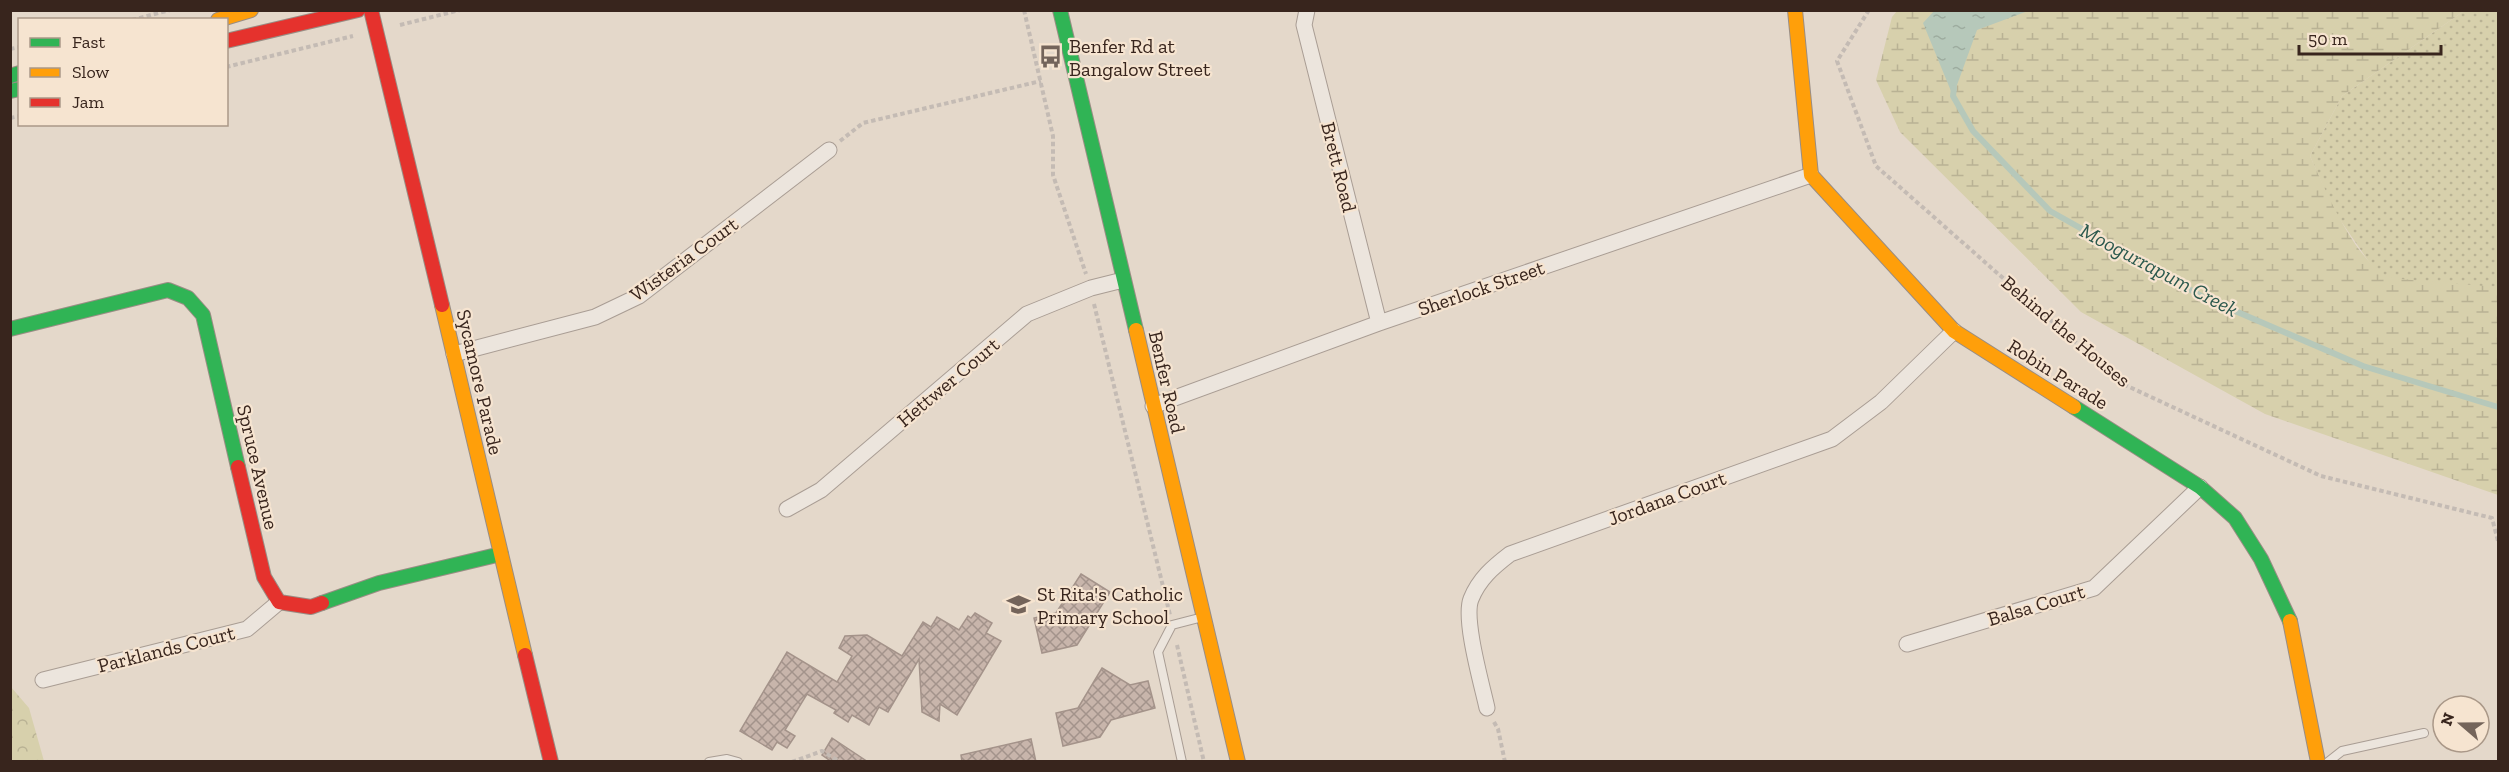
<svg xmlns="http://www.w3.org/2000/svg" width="2509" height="772" font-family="'Zilla Slab',serif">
  <defs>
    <pattern id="grass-dots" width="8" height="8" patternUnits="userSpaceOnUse" patternTransform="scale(1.5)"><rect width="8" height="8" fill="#d7d0ac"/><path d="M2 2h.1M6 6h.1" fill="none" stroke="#b9b294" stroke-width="1.8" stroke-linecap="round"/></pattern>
    <pattern id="forest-crowns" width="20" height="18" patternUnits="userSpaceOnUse" patternTransform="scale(1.5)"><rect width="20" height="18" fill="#d7d0ac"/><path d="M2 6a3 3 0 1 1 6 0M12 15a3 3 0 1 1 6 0" fill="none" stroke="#b9b294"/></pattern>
    <pattern id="wetland-marsh" width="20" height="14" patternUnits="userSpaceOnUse" patternTransform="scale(1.5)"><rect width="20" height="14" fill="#d7d0ac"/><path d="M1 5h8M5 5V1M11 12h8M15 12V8" fill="none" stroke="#b9b294"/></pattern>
    <pattern id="water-ripples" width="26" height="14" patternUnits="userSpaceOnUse" patternTransform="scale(1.5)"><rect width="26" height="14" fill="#b6c8ba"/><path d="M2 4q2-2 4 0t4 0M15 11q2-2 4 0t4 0" fill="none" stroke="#9dac9f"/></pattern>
    <pattern id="building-cross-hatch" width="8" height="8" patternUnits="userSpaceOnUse" patternTransform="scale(1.5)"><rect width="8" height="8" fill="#c8b5ab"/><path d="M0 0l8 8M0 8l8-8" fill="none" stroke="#a3938b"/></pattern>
  </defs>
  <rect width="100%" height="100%" fill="#e4d8ca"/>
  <!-- grass -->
  <path fill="url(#grass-dots)" d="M 2464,11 L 2498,11 L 2498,407 L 2369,262 L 2334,211 L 2310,156 L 2342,96 Z"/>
  <!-- forest -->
  <path fill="url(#forest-crowns)" d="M 11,687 L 29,708 L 44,761 L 11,761 Z"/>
  <!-- wetland -->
  <path fill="url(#wetland-marsh)" d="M 1897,11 L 2464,11 L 2342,96 L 2310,156 C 2325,189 2353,256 2385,275 C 2394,281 2481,285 2498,287 L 2498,495 L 2265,414 L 2081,312 L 1900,132 L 1876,80 L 1892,17 Z"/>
  <!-- water -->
  <path fill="url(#water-ripples)" d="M 1934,11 L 1935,10 L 2028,11 L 1977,30 L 1953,96 L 1923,23 Z"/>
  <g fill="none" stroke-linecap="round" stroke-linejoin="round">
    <!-- stream -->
    <path stroke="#b6c8ba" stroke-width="6" d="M 1954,88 L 1953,96 L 1973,131 L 2050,211 L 2205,298 L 2363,366 L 2498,407"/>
  </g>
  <!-- building -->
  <path fill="url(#building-cross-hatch)" stroke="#a4938a" stroke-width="1.5" d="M 1081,574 L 1110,592 L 1077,645 L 1042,653 L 1034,618 L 1056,613 Z
    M 975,613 L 992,623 L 986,633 L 1001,641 L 957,715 L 940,704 L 939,721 L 922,712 L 919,659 L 888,712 L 879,707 L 869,725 L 852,715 L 848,722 L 834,713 L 836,710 L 807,694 L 785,730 L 795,736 L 787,748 L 777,742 L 772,750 L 740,731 L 787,652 L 837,682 L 852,656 L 839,648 L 845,636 L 867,635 L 902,656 L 923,622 L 931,627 L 937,617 L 959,630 L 968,616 L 971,618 Z
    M 1102,668 L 1130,685 L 1148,681 L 1155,708 L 1111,720 L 1100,737 L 1063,746 L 1056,713 L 1078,708 Z
    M 832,738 L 868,762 L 832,762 L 822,755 Z
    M 1031,739 L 1036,762 L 962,762 L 961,755 Z"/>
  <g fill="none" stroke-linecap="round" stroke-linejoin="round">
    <defs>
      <path id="lane" d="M 709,762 L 727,759 L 738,762
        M 1182,762 L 1158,652 L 1172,625 L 1203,617
        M 2328,762 L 2342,751 L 2424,733"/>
      <path id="street" d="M 1307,10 L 1304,25 L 1379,323
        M 454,354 L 595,317 L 639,296 L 829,150
        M 1153,406 L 1379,323 L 1811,175
        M 787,509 L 821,490 L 1027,314 L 1091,288 L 1123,280
        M 1907,644 L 2094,588 L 2200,487
        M 43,680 L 247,629 L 279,602
        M 1487,708 C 1482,685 1463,619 1471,599 C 1479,579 1493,567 1510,554 L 1832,439 L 1881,402 L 1954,331"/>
      <path id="fast" d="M 1060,10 L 1136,330
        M 10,76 L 20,73
        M 10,91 L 20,89
        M 10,329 L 168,290 L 188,298 L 203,315 L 238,467
        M 2074,407 L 2200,487 L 2235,518 L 2261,559 L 2290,621
        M 322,603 L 379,583 L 501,554"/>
      <path id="slow" d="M 1795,10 L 1811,175 L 1954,331 L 2074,407
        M 218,20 L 251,10
        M 442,305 L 525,655
        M 1136,330 L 1238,762
        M 2290,621 L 2318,762"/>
      <path id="jam" d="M 371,10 L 442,305
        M 226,41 L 358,10
        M 238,467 L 264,577 L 279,602 L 311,607 L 322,603
        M 525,655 L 551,762"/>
    </defs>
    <!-- lane casing -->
    <use href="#lane" stroke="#a99d94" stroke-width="10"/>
    <!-- street casing -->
    <use href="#street" stroke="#a99d94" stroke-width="17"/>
    <!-- fast casing -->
    <use href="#fast" stroke="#998d84" stroke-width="16"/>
    <!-- slow casing -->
    <use href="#slow" stroke="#998d84" stroke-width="16"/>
    <!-- jam casing -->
    <use href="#jam" stroke="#998d84" stroke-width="16"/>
    <!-- path -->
    <path stroke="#c4bbb4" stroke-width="4" stroke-dasharray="4.5 3" stroke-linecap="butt" d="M 1024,10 L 1053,136 L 1053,175 L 1086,274
      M 1869,10 L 1837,61 L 1876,166 L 2123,384 L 2321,476 L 2492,518 L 2498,541
      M 132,20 L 170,10
      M 400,25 L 460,10
      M 10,49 L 20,47
      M 226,67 L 353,36
      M 10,118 L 20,116
      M 840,141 L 863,123 L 1041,81
      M 1094,304 L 1170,615
      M 1177,645 L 1204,762
      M 1494,722 L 1498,729 L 1505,762
      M 792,762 L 822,751 L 840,762"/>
    <!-- lane -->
    <use href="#lane" stroke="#ece5dd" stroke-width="8"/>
    <!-- street -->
    <use href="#street" stroke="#ece5dd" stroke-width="15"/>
    <!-- fast -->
    <use href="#fast" stroke="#30b455" stroke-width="14"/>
    <!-- slow -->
    <use href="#slow" stroke="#ff9f0a" stroke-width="14"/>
    <!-- jam -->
    <use href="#jam" stroke="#e5322d" stroke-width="14"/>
  </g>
  <!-- icons -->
  <defs>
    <symbol id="bus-bare" viewBox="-9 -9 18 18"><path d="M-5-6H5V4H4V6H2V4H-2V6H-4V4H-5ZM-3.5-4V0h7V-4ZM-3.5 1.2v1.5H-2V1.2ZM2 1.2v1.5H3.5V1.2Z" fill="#74645a" stroke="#f6e4d0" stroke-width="2.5" paint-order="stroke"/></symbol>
    <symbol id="school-bare" viewBox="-9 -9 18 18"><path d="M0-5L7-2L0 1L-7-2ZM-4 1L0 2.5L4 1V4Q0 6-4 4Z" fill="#74645a" stroke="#f6e4d0" stroke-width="2.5" paint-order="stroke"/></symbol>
  </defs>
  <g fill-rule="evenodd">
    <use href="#bus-bare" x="1034" y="40" width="33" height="33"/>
    <use href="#school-bare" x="1002" y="588" width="33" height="33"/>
  </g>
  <g text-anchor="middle" stroke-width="4.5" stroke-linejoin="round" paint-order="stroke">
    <!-- poi labels -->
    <g font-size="20" fill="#38251d" stroke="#f6e4d0" text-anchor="start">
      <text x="1069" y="53">Benfer Rd at<tspan x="1069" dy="23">Bangalow Street</tspan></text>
      <text x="1037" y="601">St Rita's Catholic<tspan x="1037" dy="23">Primary School</tspan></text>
    </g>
    <!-- street labels -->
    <g font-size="20" fill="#38251d" stroke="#f6e4d0">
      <text transform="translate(1339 167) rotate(76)" y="7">Brett Road</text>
      <text transform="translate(684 259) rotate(-36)" y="7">Wisteria Court</text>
      <text transform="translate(1481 288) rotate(-19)" y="7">Sherlock Street</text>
      <text transform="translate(2066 331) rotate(40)" y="7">Behind the Houses</text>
      <text transform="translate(2058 374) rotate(32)" y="7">Robin Parade</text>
      <text transform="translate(480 382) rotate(77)" y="7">Sycamore Parade</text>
      <text transform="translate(948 382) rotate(-40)" y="7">Hettwer Court</text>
      <text transform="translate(1167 382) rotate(77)" y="7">Benfer Road</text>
      <text transform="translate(258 467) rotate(77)" y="7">Spruce Avenue</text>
      <text transform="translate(1667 498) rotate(-20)" y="7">Jordana Court</text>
      <text transform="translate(2036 605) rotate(-17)" y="7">Balsa Court</text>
      <text transform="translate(166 649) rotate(-14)" y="7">Parklands Court</text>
    </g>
    <!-- water labels -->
    <g font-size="21" font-style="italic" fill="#2b584d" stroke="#f6e4d0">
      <text transform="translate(2159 270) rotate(28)" y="7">Moogurrapum Creek</text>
    </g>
  </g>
  <!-- border -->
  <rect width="2509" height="772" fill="none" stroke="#38251d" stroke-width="24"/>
  <!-- legend -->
  <rect x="18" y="18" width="210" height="108" fill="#f6e4d0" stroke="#aa9888" stroke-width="1.5"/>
  <rect x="30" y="38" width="30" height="9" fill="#30b455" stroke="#aa9888" stroke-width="1.5"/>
  <text x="72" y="48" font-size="18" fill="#38251d">Fast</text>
  <rect x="30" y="68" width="30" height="9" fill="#ff9f0a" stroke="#aa9888" stroke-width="1.5"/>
  <text x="72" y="78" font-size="18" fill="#38251d">Slow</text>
  <rect x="30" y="98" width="30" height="9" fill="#e5322d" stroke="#aa9888" stroke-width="1.5"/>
  <text x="72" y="108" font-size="18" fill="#38251d">Jam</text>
  <!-- north arrow -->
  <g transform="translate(2461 724) rotate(290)"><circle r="28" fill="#f6e4d0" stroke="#aa9888" stroke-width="1.5"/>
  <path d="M0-4.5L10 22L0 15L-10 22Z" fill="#74645a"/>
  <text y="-9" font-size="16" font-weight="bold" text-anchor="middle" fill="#38251d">N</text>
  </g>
  <!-- scale -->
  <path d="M2299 45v9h142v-9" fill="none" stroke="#38251d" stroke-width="3"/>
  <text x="2308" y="45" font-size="18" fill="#38251d" stroke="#f6e4d0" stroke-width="4.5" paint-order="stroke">50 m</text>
</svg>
